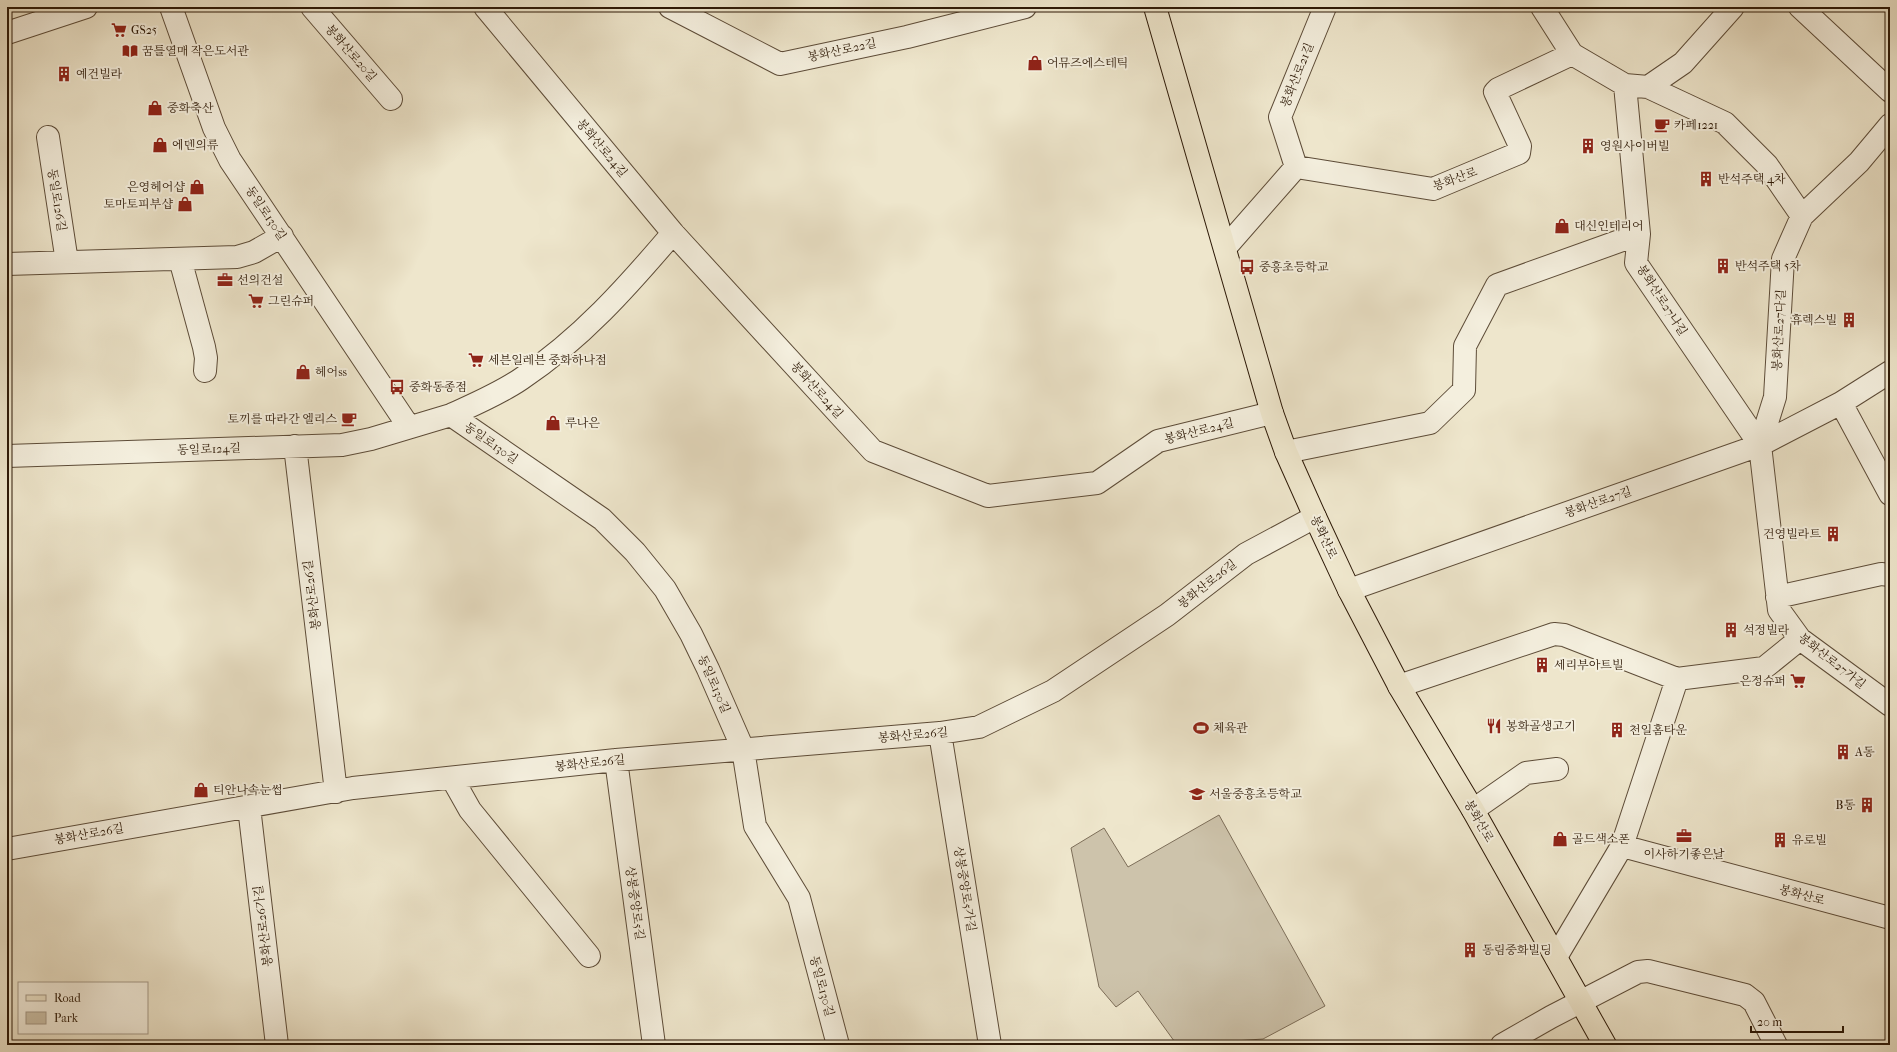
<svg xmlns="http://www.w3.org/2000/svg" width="1897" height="1052" font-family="'IM FELL French Canon','Noto Serif KR',serif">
  <rect width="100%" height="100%" fill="#eee6cc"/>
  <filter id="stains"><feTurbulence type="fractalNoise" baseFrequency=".005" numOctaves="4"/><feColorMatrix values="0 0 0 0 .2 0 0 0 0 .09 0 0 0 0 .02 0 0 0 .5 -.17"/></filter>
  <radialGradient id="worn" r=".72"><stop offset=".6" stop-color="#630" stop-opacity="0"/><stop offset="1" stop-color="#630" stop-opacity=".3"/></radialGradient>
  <!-- green -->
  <path fill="#cdc3ab" stroke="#7d6e59" d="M 1219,815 L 1325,1006 L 1263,1039 L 1177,1045 L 1138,991 L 1116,1007 L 1099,987 L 1071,848 L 1104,828 L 1128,867 Z"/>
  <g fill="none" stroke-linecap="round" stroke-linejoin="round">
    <defs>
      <path id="minor" d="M 171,7 L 214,128 L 230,160 L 409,427
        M 312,7 L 391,99
        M 485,7 L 673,233 L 873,451 L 988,496 L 1097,483 L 1158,441 L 1272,413
        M 670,7 L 780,64 L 907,37 L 1025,7
        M 1542,7 L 1572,54 L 1625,85 L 1648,87 L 1683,63 L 1733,7
        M 1800,7 L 1890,91
        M 7,33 L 86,7
        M 1625,85 L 1639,234 L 1636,263 L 1760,445
        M 1648,87 L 1725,123 L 1767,165 L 1802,216
        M 1890,125 L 1859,162 L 1802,216 L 1783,259 L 1775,397 L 1760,445 L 1779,610 L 1800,639 L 1890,705
        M 48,137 L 67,262
        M 1296,167 L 1433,189 L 1519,153 L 1520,146 L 1495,92 L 1498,89 L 1572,54
        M 1296,167 L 1280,117 L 1325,7
        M 1225,248 L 1296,167
        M 180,259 L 204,347 L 206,358 L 205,371
        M 7,264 L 237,257 L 254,252 L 282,236
        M 1841,403 L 1890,494
        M 451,415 C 475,404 499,394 521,379 C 581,339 627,287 673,233
        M 295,446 L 336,792
        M 1286,452 L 1430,423 L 1464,390 L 1465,346 L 1497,285 L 1639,234
        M 7,456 L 342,445 L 371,439 L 451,415 L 602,519 L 635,552 L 665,589 L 691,634 L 708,669 L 743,749 L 755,826 L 799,898 L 838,1045
        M 1349,590 L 1760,445 L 1841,403 L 1890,372
        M 1777,597 L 1881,574 L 1890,575
        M 1399,686 L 1554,634 L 1564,635 L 1677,679 L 1764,668 L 1800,639
        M 940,733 L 990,1045
        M 616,760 L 654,1045
        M 452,778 L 470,810 L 589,956
        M 249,807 L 277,1045
        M 1473,810 L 1526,773 L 1557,769
        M 1622,846 L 1890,918
        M 7,849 L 353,788 L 616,760 L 940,733 L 979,727 L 1053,691 L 1167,615 L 1246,554 L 1315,517
        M 1556,957 L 1622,846 L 1677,679
        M 1502,1045 L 1551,1017 L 1638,972 L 1648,971 L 1745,995 L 1754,1002 L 1776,1045"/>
      <path id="major" d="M 1155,7 L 1272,413 L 1286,452 L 1315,517 L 1349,590 L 1399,686 L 1473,810 L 1605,1045"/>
    </defs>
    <!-- minor casing -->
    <use href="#minor" stroke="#5d4c38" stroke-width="24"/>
    <!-- major casing -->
    <use href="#major" stroke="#2d1907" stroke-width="24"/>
    <!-- minor -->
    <use href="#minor" stroke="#f4efde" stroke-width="22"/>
    <!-- major -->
    <use href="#major" stroke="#eee6cc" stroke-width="22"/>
  </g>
  <!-- icons -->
  <defs>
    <symbol id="supermarket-bare" viewBox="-9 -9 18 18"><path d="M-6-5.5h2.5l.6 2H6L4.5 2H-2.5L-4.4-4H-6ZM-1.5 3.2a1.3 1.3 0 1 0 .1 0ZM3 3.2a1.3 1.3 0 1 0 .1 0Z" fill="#8f2418" stroke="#f4efde" stroke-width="2.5" paint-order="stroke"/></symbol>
    <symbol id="library-bare" viewBox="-9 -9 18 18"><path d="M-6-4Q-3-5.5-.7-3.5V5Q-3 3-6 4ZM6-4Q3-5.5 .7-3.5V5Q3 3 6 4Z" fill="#8f2418" stroke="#f4efde" stroke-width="2.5" paint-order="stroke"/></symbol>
    <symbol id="shop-bare" viewBox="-9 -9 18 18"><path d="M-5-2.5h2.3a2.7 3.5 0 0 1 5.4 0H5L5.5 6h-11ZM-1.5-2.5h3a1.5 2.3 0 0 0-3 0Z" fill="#8f2418" stroke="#f4efde" stroke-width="2.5" paint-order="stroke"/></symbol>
    <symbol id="building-bare" viewBox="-9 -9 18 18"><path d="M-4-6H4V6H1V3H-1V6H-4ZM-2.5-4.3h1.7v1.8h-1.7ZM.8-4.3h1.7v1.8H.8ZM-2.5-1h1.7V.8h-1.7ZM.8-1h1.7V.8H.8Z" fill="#8f2418" stroke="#f4efde" stroke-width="2.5" paint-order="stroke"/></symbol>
    <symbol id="cafe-bare" viewBox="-9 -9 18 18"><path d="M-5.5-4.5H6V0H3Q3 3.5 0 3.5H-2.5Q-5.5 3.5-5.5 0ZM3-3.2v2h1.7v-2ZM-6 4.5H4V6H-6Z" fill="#8f2418" stroke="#f4efde" stroke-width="2.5" paint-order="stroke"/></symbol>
    <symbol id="bus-bare" viewBox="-9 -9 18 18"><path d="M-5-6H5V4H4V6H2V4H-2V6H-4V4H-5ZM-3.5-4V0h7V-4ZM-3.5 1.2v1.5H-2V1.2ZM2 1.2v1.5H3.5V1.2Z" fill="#8f2418" stroke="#f4efde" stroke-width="2.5" paint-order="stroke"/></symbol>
    <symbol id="office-bare" viewBox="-9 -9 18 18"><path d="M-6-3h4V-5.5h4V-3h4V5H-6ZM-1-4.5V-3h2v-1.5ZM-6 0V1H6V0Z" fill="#8f2418" stroke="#f4efde" stroke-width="2.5" paint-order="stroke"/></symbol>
    <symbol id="restaurant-bare" viewBox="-9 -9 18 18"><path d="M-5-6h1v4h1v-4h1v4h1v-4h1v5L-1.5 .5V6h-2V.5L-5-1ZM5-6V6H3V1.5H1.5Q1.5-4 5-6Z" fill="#8f2418" stroke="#f4efde" stroke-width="2.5" paint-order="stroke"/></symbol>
    <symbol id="stadium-bare" viewBox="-9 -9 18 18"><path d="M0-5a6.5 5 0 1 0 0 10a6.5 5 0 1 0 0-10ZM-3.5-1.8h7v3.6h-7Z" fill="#8f2418" stroke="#f4efde" stroke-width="2.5" paint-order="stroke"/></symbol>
    <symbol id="school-bare" viewBox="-9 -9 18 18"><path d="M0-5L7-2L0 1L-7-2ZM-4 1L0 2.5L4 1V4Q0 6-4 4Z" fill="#8f2418" stroke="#f4efde" stroke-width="2.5" paint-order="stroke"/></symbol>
  </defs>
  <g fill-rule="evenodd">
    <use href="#supermarket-bare" x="108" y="19" width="22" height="22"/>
    <use href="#library-bare" x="119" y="40" width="22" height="22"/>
    <use href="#shop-bare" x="1024" y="52" width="22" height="22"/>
    <use href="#building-bare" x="53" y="63" width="22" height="22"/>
    <use href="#shop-bare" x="144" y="97" width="22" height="22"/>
    <use href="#cafe-bare" x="1651" y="114" width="22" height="22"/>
    <use href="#shop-bare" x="149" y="134" width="22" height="22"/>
    <use href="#building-bare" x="1577" y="135" width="22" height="22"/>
    <use href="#building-bare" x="1695" y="168" width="22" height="22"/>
    <use href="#shop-bare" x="186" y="176" width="22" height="22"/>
    <use href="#shop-bare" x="174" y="193" width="22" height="22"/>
    <use href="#shop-bare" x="1551" y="215" width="22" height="22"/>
    <use href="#building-bare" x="1712" y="255" width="22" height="22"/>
    <use href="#bus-bare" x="1236" y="256" width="22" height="22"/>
    <use href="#office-bare" x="214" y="269" width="22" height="22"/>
    <use href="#supermarket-bare" x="245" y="290" width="22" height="22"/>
    <use href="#building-bare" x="1838" y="309" width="22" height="22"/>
    <use href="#supermarket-bare" x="465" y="349" width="22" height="22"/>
    <use href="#shop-bare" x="292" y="361" width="22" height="22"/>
    <use href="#bus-bare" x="386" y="376" width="22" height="22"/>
    <use href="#cafe-bare" x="338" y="408" width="22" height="22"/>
    <use href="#shop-bare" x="542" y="412" width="22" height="22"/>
    <use href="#building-bare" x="1822" y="523" width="22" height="22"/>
    <use href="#building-bare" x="1720" y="619" width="22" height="22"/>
    <use href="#building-bare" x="1531" y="654" width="22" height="22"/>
    <use href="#supermarket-bare" x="1787" y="670" width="22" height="22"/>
    <use href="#restaurant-bare" x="1483" y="715" width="22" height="22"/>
    <use href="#stadium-bare" x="1190" y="717" width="22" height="22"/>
    <use href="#building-bare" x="1606" y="719" width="22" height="22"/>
    <use href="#building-bare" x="1832" y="741" width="22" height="22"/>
    <use href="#shop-bare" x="190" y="779" width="22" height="22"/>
    <use href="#school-bare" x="1186" y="783" width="22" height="22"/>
    <use href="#building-bare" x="1856" y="794" width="22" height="22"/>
    <use href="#office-bare" x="1673" y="825" width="22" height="22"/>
    <use href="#shop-bare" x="1549" y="828" width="22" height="22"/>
    <use href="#building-bare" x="1769" y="829" width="22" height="22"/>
    <use href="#building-bare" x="1459" y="939" width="22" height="22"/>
  </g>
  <g text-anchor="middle" stroke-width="4" stroke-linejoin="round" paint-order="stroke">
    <!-- poi labels -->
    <g font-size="12" fill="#2d1907" stroke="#f4efde" text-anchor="start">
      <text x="131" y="34">GS25</text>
      <text x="142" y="55">꿈틀열매 작은도서관</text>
      <text x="1047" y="67">어뮤즈에스테틱</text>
      <text x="76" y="78">예건빌라</text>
      <text x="167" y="112">중화축산</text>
      <text x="1674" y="129">카페1221</text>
      <text x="172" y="149">에덴의류</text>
      <text x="1600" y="150">영원사이버빌</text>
      <text x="1718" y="183">반석주택 4차</text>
      <text x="185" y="191" text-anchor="end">은영헤어샵</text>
      <text x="173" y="208" text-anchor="end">토마토피부샵</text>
      <text x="1574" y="230">대신인테리어</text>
      <text x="1735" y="270">반석주택 5차</text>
      <text x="1259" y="271">중흥초등학교</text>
      <text x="237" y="284">선의건설</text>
      <text x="268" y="305">그린슈퍼</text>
      <text x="1837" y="324" text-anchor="end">휴렉스빌</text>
      <text x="488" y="364">세븐일레븐 중화하나점</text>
      <text x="315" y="376">헤어ss</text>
      <text x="409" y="391">중화동종점</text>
      <text x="337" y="423" text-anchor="end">토끼를 따라간 엘리스</text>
      <text x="565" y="427">루나은</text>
      <text x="1821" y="538" text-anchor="end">건영빌라트</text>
      <text x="1743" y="634">석정빌라</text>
      <text x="1554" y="669">세리부아트빌</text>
      <text x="1786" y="685" text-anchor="end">은정슈퍼</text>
      <text x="1506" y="730">봉화골생고기</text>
      <text x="1213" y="732">체육관</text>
      <text x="1629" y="734">천일홈타운</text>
      <text x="1855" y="756">A동</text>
      <text x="213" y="794">티안나속눈썹</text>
      <text x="1209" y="798">서울중흥초등학교</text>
      <text x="1855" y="809" text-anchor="end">B동</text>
      <text x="1572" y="843">골드색소폰</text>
      <text x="1792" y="844">유로빌</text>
      <text x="1684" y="858" text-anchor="middle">이사하기좋은날</text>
      <text x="1482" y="954">동림중화빌딩</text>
    </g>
    <!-- street labels -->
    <g font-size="12" fill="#2d1907" stroke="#f4efde">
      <text transform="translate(842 50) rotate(-12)" y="4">봉화산로22길</text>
      <text transform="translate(351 53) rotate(49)" y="4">봉화산로20길</text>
      <text transform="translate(1297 75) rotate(-68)" y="4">봉화산로21길</text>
      <text transform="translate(602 148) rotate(50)" y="4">봉화산로24길</text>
      <text transform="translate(1455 179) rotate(-20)" y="4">봉화산로</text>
      <text transform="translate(57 200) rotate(81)" y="4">동일로126길</text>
      <text transform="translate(266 213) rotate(56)" y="4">동일로130길</text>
      <text transform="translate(1662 300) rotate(57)" y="4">봉화산로27나길</text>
      <text transform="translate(1779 330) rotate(-87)" y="4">봉화산로27다길</text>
      <text transform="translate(817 390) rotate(48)" y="4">봉화산로24길</text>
      <text transform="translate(1199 431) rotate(-14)" y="4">봉화산로24길</text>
      <text transform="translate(491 443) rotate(35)" y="4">동일로130길</text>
      <text transform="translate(209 449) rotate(-2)" y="4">동일로124길</text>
      <text transform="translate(1598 502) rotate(-19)" y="4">봉화산로27길</text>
      <text transform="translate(1324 537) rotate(65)" y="4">봉화산로</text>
      <text transform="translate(1207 584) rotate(-38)" y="4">봉화산로26길</text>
      <text transform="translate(312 595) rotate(-97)" y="4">봉화산로26길</text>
      <text transform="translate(1832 661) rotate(38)" y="4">봉화산로27가길</text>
      <text transform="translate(714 684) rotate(66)" y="4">동일로130길</text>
      <text transform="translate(913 735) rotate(-5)" y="4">봉화산로26길</text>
      <text transform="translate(590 763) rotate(-6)" y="4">봉화산로26길</text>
      <text transform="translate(1479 821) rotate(60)" y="4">봉화산로</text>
      <text transform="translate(89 834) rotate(-10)" y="4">봉화산로26길</text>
      <text transform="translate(965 889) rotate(81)" y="4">상봉중앙로5가길</text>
      <text transform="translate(1802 895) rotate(15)" y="4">봉화산로</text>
      <text transform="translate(635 903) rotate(82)" y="4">상봉중앙로5길</text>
      <text transform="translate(263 926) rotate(-97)" y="4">봉화산로26가길</text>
      <text transform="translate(822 986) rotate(75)" y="4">동일로130길</text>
    </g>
  </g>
  <!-- margin -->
  <rect width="1897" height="1052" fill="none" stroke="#eee6cc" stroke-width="24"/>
  <rect x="8" y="8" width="1881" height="1036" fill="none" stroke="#2d1907" stroke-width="2"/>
  <rect x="12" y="12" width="1873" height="1028" fill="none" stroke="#2d1907"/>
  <!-- legend -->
  <rect x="18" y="982" width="130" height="52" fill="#f4efde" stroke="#a49988"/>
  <rect x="26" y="995" width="20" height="6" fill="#eee6cc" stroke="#a49988"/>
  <text x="54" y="1002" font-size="12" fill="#2d1907">Road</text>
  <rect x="26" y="1012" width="20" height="12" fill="#cdc3ab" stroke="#a49988"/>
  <text x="54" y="1022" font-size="12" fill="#2d1907">Park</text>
  <!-- scale -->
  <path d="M1751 1026v6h92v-6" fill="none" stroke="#2d1907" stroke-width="2"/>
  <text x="1757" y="1026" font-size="12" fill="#2d1907" stroke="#f4efde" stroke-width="3" paint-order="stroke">20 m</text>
  <rect width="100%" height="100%" filter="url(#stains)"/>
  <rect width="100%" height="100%" fill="url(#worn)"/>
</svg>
